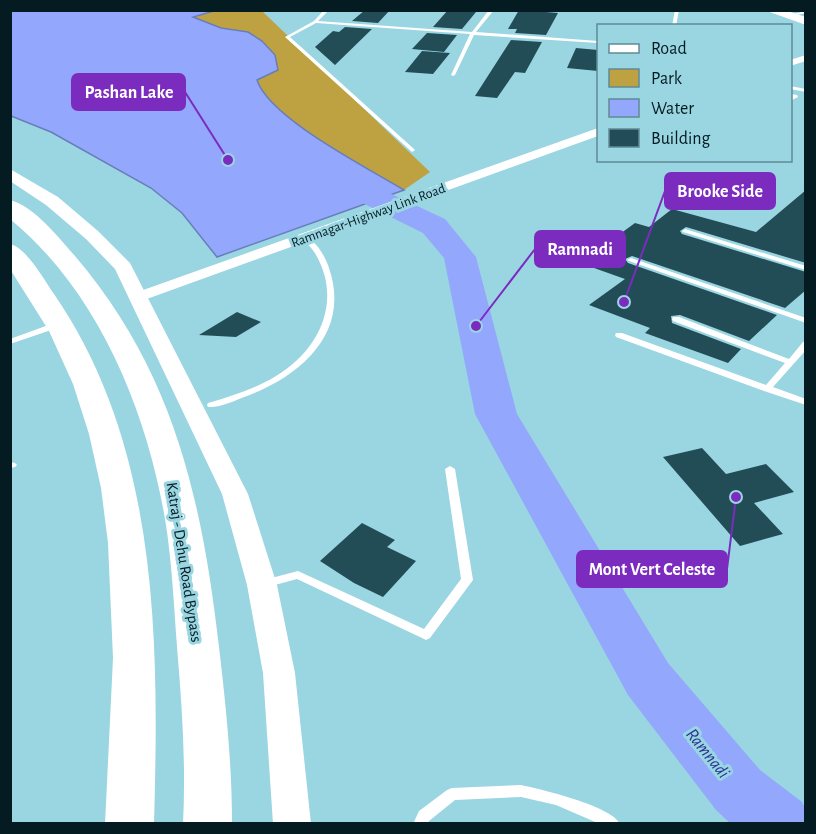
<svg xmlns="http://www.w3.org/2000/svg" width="816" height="834" font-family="'Alegreya Sans',sans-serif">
  <rect width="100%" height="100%" fill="#9ad5e2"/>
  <!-- green -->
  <path fill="#bea241" d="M 214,11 L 262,11 L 430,172 L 404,190 C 366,167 271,119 256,80 L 275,55 L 262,41 L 248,32 L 221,28 L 192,17 Z"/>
  <!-- water -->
  <path fill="#93a8fc" stroke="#687eba" stroke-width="1.5" d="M 10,11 L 214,11 L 193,17 L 221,28 L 248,32 L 262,41 L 275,55 L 278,70 L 257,80 C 269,118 368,168 404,190 L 217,257 L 182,213 L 151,188 L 51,132 L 11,116 Z"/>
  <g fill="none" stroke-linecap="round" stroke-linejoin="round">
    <!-- river -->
    <path fill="#93a8fc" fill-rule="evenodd" d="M 328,167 L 338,169 L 445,219 L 476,257 L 517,414 L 668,663 L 760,770 L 802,802 L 806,810 L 806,824 L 731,824 L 716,810 L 628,695 L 475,414 L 444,258 L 423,233 L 318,181 L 314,175 L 318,169 Z"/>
  </g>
  <!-- building -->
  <path fill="#224d56" d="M 365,10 L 390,10 L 378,23 L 352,21 Z
    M 448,10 L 450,10 L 476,12 L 462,29 L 433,27 Z
    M 519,10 L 522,10 L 558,13 L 546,35 L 515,33 L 517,29 L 508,29 Z
    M 345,27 L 372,29 L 335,65 L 315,47 L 333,31 L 339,32 Z
    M 427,33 L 457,35 L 444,52 L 412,49 Z
    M 511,40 L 542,42 L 525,73 L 515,72 L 497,98 L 475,96 Z
    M 576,48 L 598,50 L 598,71 L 567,68 Z
    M 422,51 L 450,53 L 433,74 L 405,72 Z
    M 806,190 L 806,263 L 686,227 L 680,231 L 682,234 L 806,272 L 806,290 L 785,308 L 632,256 L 625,259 L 628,263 L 777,315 L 749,341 L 680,315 L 671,316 L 672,323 L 741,349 L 728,363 L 645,333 L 650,328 L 589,305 L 625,279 L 580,263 L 635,223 L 649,227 L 672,209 L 756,232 Z
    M 237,312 L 261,322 L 236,337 L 199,335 Z
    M 702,448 L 726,474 L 766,464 L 794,492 L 754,503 L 783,534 L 740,546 L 663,457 Z
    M 362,523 L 395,540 L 387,547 L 416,561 L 383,597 L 354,583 L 320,561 Z"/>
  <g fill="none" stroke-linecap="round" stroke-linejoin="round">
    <!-- service -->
    <path fill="#fff" fill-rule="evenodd" d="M 324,10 L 329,10 L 318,21 L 472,32 L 489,10 L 494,10 L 476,32 L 598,41 L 598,43 L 474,35 L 455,75 L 453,76 L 451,75 L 470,34 L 316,23 L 290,37 L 414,149 L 415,150 L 412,152 L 285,37 L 314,21 Z
      M 675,10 L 679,10 L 676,26 L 672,26 Z
      M 806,11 L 806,13 L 787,17 L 785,16 Z
      M 790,86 L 806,89 L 806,92 L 790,89 Z
      M 685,229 L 806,266 L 806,270 L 683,232 L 682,231 Z
      M 305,236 C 317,242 325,256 329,268 C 351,332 302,375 247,396 C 236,400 220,408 208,407 L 207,405 L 208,403 C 231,396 255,389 276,376 C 318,351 343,302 316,255 C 313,249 307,244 302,238 Z
      M 631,258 L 806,318 L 806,323 L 629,261 L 627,260 Z
      M 673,317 L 679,317 L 789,359 L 803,342 L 806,342 L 806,350 L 773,387 L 806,399 L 806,405 L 764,391 L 616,337 L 615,335 L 616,333 L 622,333 L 766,385 L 785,363 L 673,321 L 672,319 Z
      M 54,323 L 60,323 L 61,325 L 60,327 L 10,344 L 10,339 Z
      M 10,462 L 15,463 L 17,465 L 15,467 L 10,468 Z
      M 450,466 L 455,469 L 473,580 L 430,638 L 426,640 L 422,638 L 297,579 L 264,588 L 260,587 L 258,584 L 260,581 L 298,571 L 424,629 L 461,579 L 445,469 Z
      M 521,785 C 540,789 612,806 620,824 L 600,824 L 556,805 L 521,797 L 455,800 L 429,821 L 427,824 L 413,824 L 419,811 L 447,790 L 452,788 Z"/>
    <!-- minor -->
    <path fill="#fff" fill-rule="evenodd" d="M 806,55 L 806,61 L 790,66 L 790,60 Z
      M 790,94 L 797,95 L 798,97 L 790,101 Z
      M 598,128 L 598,136 L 144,300 L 132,300 L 130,297 L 132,294 Z"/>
    <!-- tertiary -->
    <path fill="#fff" fill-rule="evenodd" d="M 10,169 L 58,197 L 98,231 L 130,263 L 248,494 L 277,585 L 295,673 L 311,824 L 273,824 L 263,673 L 247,585 L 222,494 L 115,269 L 86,239 L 46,205 L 10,181 Z"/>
    <!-- secondary -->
    <path fill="#fff" fill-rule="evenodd" d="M 764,10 L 784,10 L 806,17 L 806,25 Z"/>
    <!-- trunk -->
    <path fill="#fff" fill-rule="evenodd" d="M 10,200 C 34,206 59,238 75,256 C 174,372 202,500 219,647 C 226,706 232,764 232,824 L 183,824 C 186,764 182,706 177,647 C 174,606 172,565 166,525 C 148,413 99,292 10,219 Z
      M 10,244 C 27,248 44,280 54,294 C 160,448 159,644 154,824 L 105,824 L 113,658 L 108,543 L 101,488 L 89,434 L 73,384 L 49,331 L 10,269 Z"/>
  </g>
  <g text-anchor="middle" stroke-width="6" stroke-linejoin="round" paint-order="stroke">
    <!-- far-street labels -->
    <g font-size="14" fill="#041c21" stroke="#9ad5e2">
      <text transform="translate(368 215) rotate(-20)" y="5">Ramnagar-Highway Link Road</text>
    </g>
    <!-- street labels -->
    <g font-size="16" fill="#041c21" stroke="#9ad5e2">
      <text transform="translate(185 562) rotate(81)" y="6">Katraj - Dehu Road Bypass</text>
    </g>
    <!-- water labels -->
    <g font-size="18" font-style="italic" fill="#2c3594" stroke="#9ad5e2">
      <text transform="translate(708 753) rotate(51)" y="6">Ramnadi</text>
    </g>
  </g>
  <!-- callouts -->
  <path fill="none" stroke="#7b2cbf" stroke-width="2" d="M228 160L185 92M624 302L665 191M476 326L535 249M736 497L727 569"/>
  <g fill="#7b2cbf" stroke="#9ad5e2" stroke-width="2">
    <circle cx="228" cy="160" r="6"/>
    <circle cx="624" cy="302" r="6"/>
    <circle cx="476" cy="326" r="6"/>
    <circle cx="736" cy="497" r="6"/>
  </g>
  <g fill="#7b2cbf" stroke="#7b2cbf" stroke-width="2">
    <rect x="72" y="74" width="113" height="36" rx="6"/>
    <rect x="665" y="173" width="110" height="36" rx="6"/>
    <rect x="535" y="231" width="90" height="36" rx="6"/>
    <rect x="577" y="551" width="150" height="36" rx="6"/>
  </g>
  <g font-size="18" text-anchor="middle" font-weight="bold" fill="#fff">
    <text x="129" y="98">Pashan Lake</text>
    <text x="720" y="197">Brooke Side</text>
    <text x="580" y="255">Ramnadi</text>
    <text x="652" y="575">Mont Vert Celeste</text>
  </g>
  <!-- border -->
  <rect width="816" height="834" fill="none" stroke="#041c21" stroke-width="24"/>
  <!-- legend -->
  <rect x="597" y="24" width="195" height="138" fill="#9ad5e2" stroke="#5e8b95" stroke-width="1.5"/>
  <rect x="609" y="44" width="30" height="9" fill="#ffffff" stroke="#5e8b95" stroke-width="1.5"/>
  <text x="651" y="54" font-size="18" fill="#041c21">Road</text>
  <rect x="609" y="69" width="30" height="18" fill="#bea241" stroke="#5e8b95" stroke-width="1.5"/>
  <text x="651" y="84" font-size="18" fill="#041c21">Park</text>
  <rect x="609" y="99" width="30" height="18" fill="#93a8fc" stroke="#5e8b95" stroke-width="1.5"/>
  <text x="651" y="114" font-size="18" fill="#041c21">Water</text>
  <rect x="609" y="129" width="30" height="18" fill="#224d56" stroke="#5e8b95" stroke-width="1.5"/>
  <text x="651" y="144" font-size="18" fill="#041c21">Building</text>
</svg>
